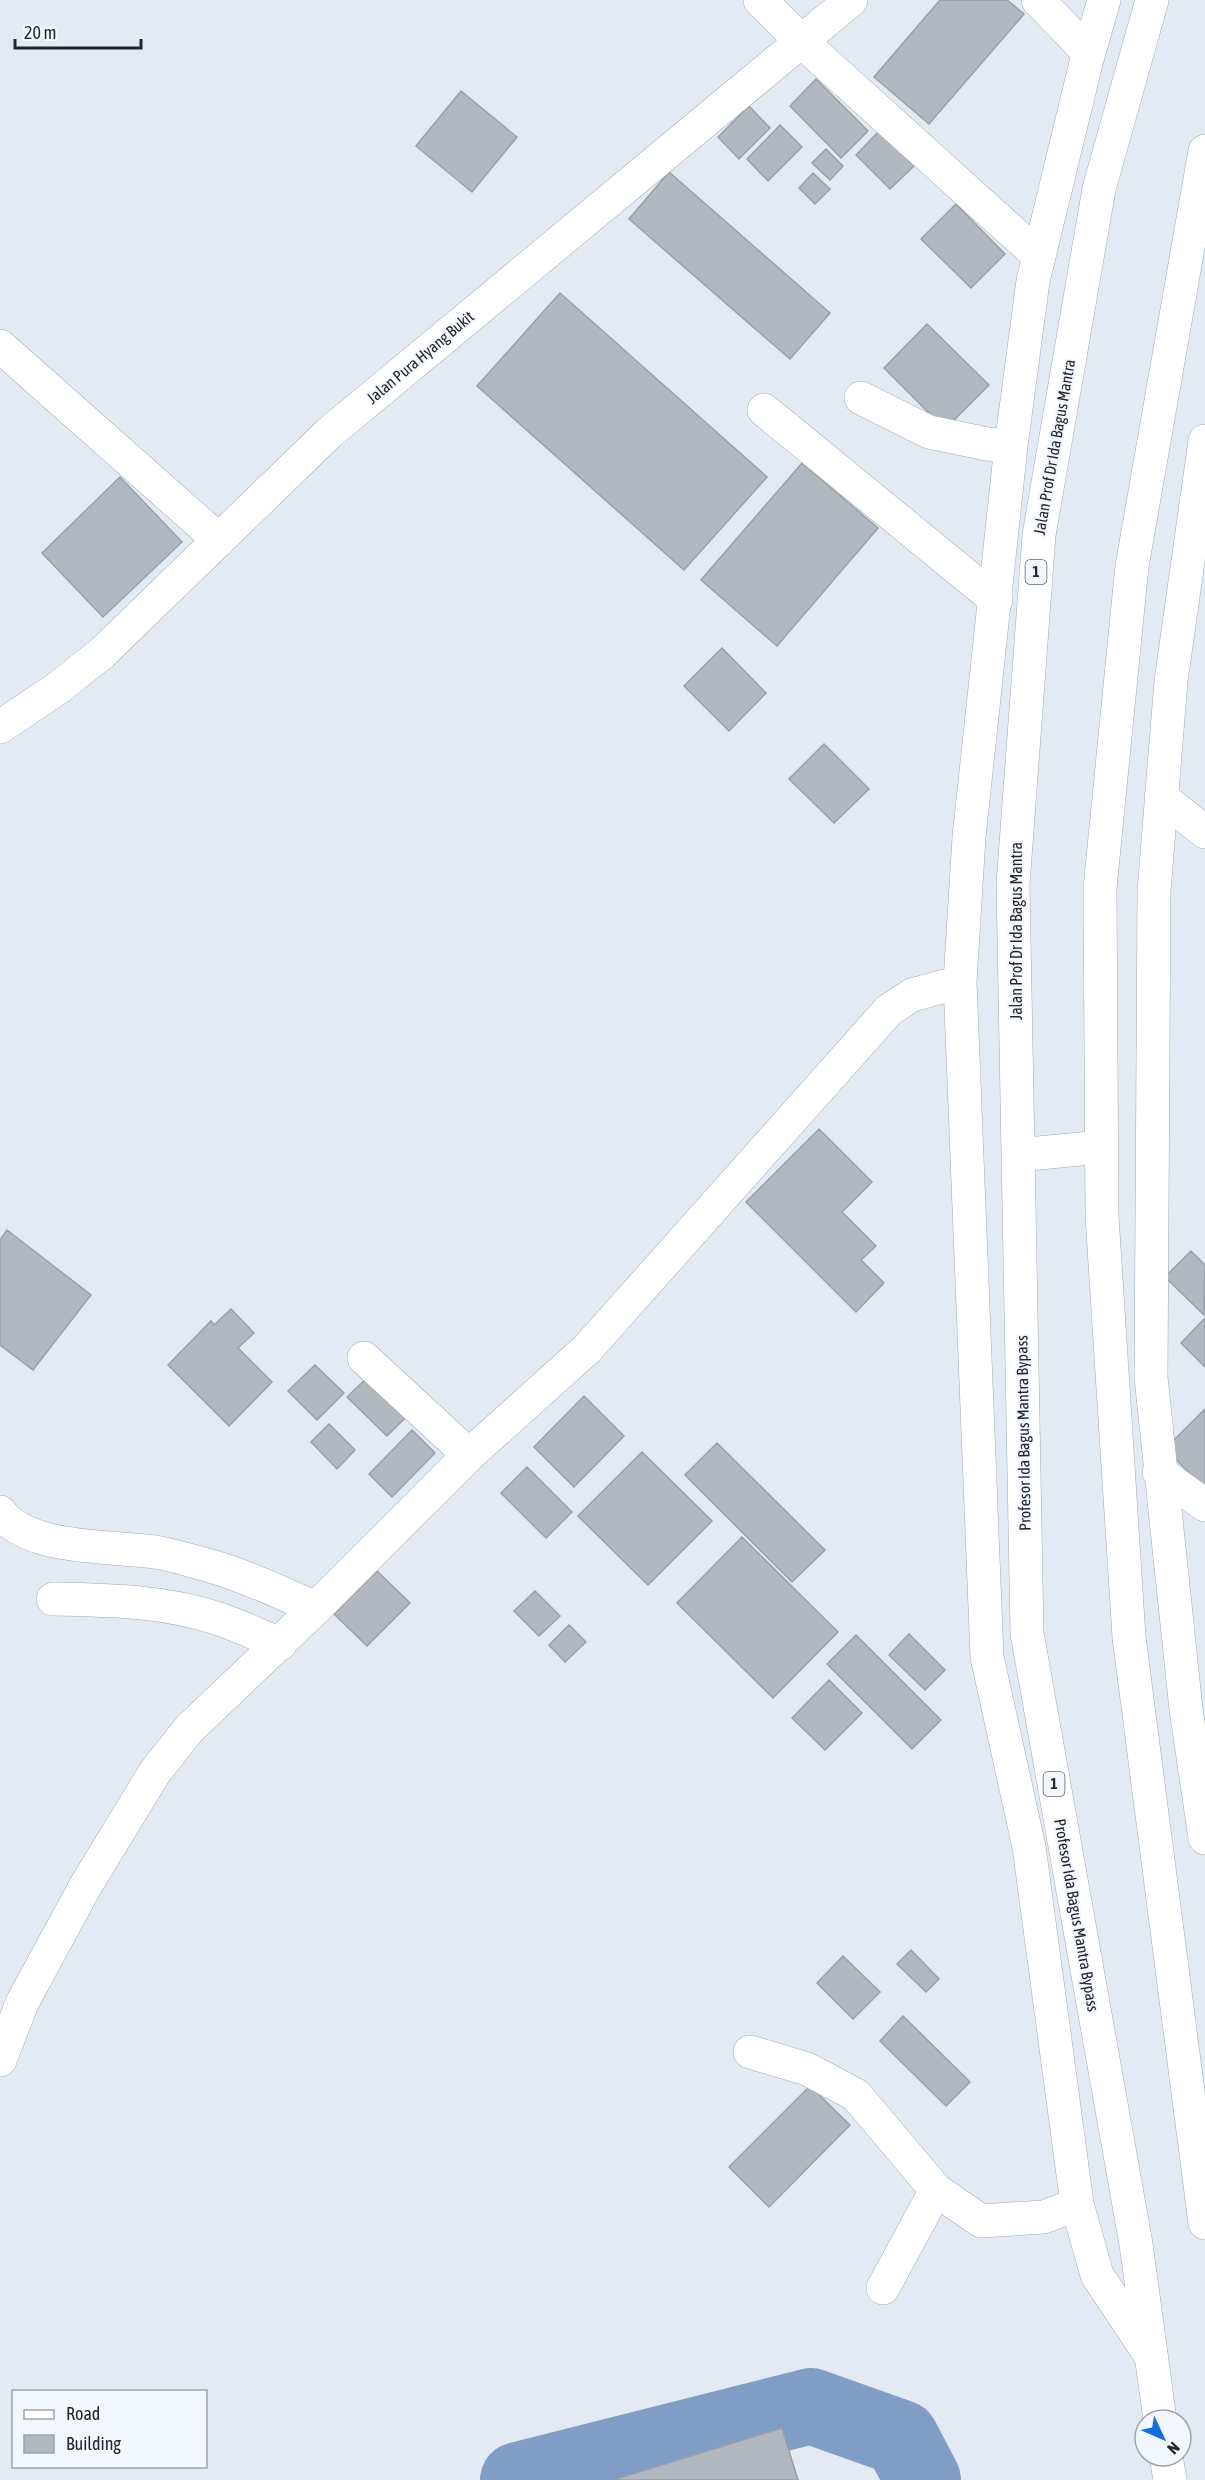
<svg xmlns="http://www.w3.org/2000/svg" width="1205" height="2480" font-family="'Asap Condensed',sans-serif">
  <rect width="100%" height="100%" fill="#e3eaf3"/>
  <g fill="none" stroke-linecap="round" stroke-linejoin="round">
    <!-- river -->
    <path stroke="#7f9dc5" stroke-width="76" d="M 518,2480 L 811,2406 L 901,2438 L 923,2480"/>
  </g>
  <!-- building -->
  <path fill="#b1b8c0" stroke="#989fa7" stroke-width="1.5" d="M 940,0 L 1007,0 L 1024,14 L 929,124 L 874,77 Z
    M 816,79 L 868,131 L 841,158 L 790,106 Z
    M 461,91 L 517,137 L 472,192 L 416,146 Z
    M 749,106 L 770,128 L 739,159 L 718,137 Z
    M 780,125 L 802,147 L 768,181 L 747,159 Z
    M 879,131 L 914,166 L 890,189 L 856,155 Z
    M 826,149 L 843,166 L 830,180 L 812,163 Z
    M 669,172 L 830,313 L 790,359 L 629,219 Z
    M 813,173 L 830,189 L 815,204 L 799,188 Z
    M 956,204 L 1005,254 L 971,288 L 921,239 Z
    M 560,293 L 767,477 L 684,570 L 477,386 Z
    M 927,324 L 989,385 L 945,429 L 884,368 Z
    M 802,463 L 878,528 L 777,646 L 701,580 Z
    M 120,477 L 182,542 L 103,617 L 42,553 Z
    M 722,648 L 766,693 L 729,731 L 684,686 Z
    M 824,744 L 869,789 L 834,823 L 789,779 Z
    M 819,1129 L 872,1182 L 842,1212 L 876,1246 L 861,1260 L 884,1283 L 856,1312 L 746,1202 Z
    M 7,1230 L 91,1295 L 33,1370 L 0,1345 L 0,1240 Z
    M 1191,1251 L 1205,1265 L 1204,1315 L 1165,1277 Z
    M 231,1309 L 254,1333 L 238,1348 L 272,1382 L 229,1426 L 168,1365 L 211,1321 L 214,1325 Z
    M 1205,1318 L 1205,1367 L 1181,1343 Z
    M 315,1365 L 344,1393 L 317,1420 L 288,1391 Z
    M 370,1375 L 409,1414 L 387,1436 L 347,1397 Z
    M 584,1396 L 624,1436 L 574,1487 L 534,1447 Z
    M 1205,1409 L 1205,1488 L 1165,1449 Z
    M 329,1424 L 355,1450 L 337,1469 L 311,1442 Z
    M 412,1430 L 435,1453 L 392,1497 L 369,1474 Z
    M 717,1443 L 825,1550 L 792,1582 L 685,1475 Z
    M 642,1452 L 712,1521 L 648,1585 L 578,1516 Z
    M 527,1467 L 572,1512 L 546,1538 L 501,1493 Z
    M 742,1537 L 838,1632 L 773,1698 L 677,1603 Z
    M 377,1571 L 410,1603 L 367,1646 L 334,1614 Z
    M 535,1591 L 560,1616 L 539,1636 L 514,1611 Z
    M 569,1625 L 586,1642 L 565,1662 L 549,1645 Z
    M 909,1634 L 945,1670 L 925,1690 L 889,1655 Z
    M 856,1635 L 941,1720 L 912,1749 L 827,1664 Z
    M 829,1680 L 862,1713 L 825,1750 L 792,1718 Z
    M 911,1950 L 939,1979 L 926,1992 L 897,1964 Z
    M 843,1956 L 880,1992 L 853,2019 L 817,1983 Z
    M 903,2016 L 970,2082 L 946,2106 L 880,2041 Z
    M 810,2086 L 850,2125 L 769,2207 L 729,2167 Z
    M 782,2428 L 798,2480 L 613,2480 Z"/>
  <g fill="none" stroke-linecap="round" stroke-linejoin="round">
    <defs>
      <path id="minor" d="M 760,0 L 801,41 L 1039,256
        M 1038,0 L 1089,53
        M 1104,0 L 1086,63 L 1033,281 L 1011,446 L 969,837 L 960,982 L 987,1657 L 1029,1847 L 1077,2204 L 1097,2275 L 1151,2356
        M 0,346 L 219,540
        M 861,398 L 929,432 L 987,444 L 1011,446
        M 764,410 L 996,600
        M 1205,441 L 1171,681 L 1154,891 L 1151,1377 L 1186,1709 L 1205,1838
        M 0,727 L 58,688 L 102,653 L 329,433 L 851,0
        M 1161,797 L 1205,832
        M 364,1358 L 469,1455
        M 1159,1472 L 1205,1505
        M 0,1512 C 29,1552 115,1545 161,1553 C 179,1557 196,1562 214,1567 C 249,1577 283,1594 316,1608
        M 53,1599 C 109,1600 166,1601 219,1619 C 240,1626 260,1636 280,1644
        M 750,2052 L 807,2069 L 856,2095 L 936,2190 L 981,2221 L 1044,2217 L 1077,2204
        M 0,2060 L 22,2003 L 86,1885 L 155,1772 L 189,1729 L 316,1608 L 469,1455 L 587,1349 L 889,1010 L 912,995 L 960,982
        M 883,2288 L 936,2190"/>
      <path id="highway" d="M 1152,0 L 1099,189 L 1039,535 L 1013,884 L 1027,1633 L 1136,2244 L 1160,2420
        M 1205,151 L 1132,566 L 1100,888 L 1102,1216 L 1129,1637 L 1205,2223
        M 1018,1155 L 1101,1147
        M 1166,2456 L 1170,2480"/>
    </defs>
    <!-- minor casing -->
    <use href="#minor" stroke="#a4aab2" stroke-width="34"/>
    <!-- highway casing -->
    <use href="#highway" stroke="#a4aab2" stroke-width="34"/>
    <!-- minor -->
    <use href="#minor" stroke="#fff" stroke-width="33"/>
    <!-- highway -->
    <use href="#highway" stroke="#fff" stroke-width="33"/>
  </g>
  <g text-anchor="middle" stroke-width="4.5" stroke-linejoin="round" paint-order="stroke">
    <!-- shield labels -->
    <g fill="#f2f7fe" stroke="#626569" stroke-width="1.5">
      <rect x="1025.5" y="560" width="21" height="24" rx="4.5"/>
      <rect x="1043.5" y="1772" width="21" height="24" rx="4.5"/>
    </g>
    <g font-size="15" font-weight="bold" fill="#242629">
      <text x="1036" y="577">1</text>
      <text x="1054" y="1789">1</text>
    </g>
    <!-- street labels -->
    <g font-size="16" fill="#242629" stroke="#f2f7fe">
      <text transform="translate(420 357) rotate(-40)" y="6">Jalan Pura Hyang Bukit</text>
      <text transform="translate(1054 447) rotate(-80)" y="6">Jalan Prof Dr Ida Bagus Mantra</text>
      <text transform="translate(1016 931) rotate(-90)" y="6">Jalan Prof Dr Ida Bagus Mantra</text>
      <text transform="translate(1023 1433) rotate(-91)" y="6">Profesor Ida Bagus Mantra Bypass</text>
      <text transform="translate(1077 1915) rotate(80)" y="6">Profesor Ida Bagus Mantra Bypass</text>
    </g>
  </g>
  <!-- legend -->
  <rect x="12" y="2390" width="195" height="78" fill="#f2f7fe" stroke="#a0a3a9" stroke-width="1.5"/>
  <rect x="24" y="2410" width="30" height="9" fill="#ffffff" stroke="#a0a3a9" stroke-width="1.5"/>
  <text x="66" y="2420" font-size="18" fill="#242629">Road</text>
  <rect x="24" y="2435" width="30" height="18" fill="#b1b8c0" stroke="#a0a3a9" stroke-width="1.5"/>
  <text x="66" y="2450" font-size="18" fill="#242629">Building</text>
  <!-- north arrow -->
  <g transform="translate(1163 2438) rotate(134)"><circle r="28" fill="#f2f7fe" stroke="#a0a3a9" stroke-width="1.5"/>
  <path d="M0-4.5L10 22L0 15L-10 22Z" fill="#106fd8"/>
  <text y="-9" font-size="16" font-weight="bold" text-anchor="middle" fill="#242629">N</text>
  </g>
  <!-- scale -->
  <path d="M15 39v9h126v-9" fill="none" stroke="#242629" stroke-width="3"/>
  <text x="24" y="39" font-size="18" fill="#242629" stroke="#f2f7fe" stroke-width="4.5" paint-order="stroke">20 m</text>
</svg>
